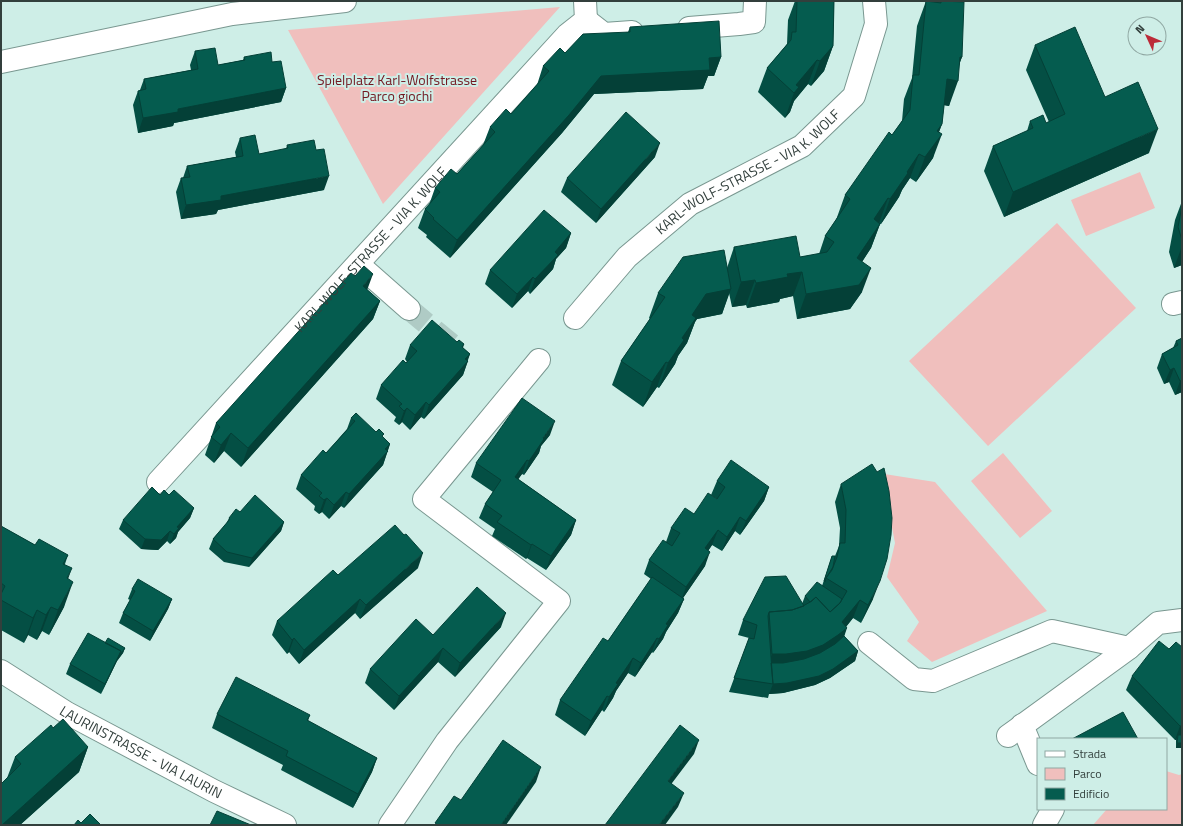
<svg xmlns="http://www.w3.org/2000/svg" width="1183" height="826" font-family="'Titillium Web',sans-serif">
  <rect width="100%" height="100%" fill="#ceeee7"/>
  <!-- green -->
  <path fill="#f0bfbd" d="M 560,7 L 383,204 L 288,30 Z
    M 1140,172 L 1155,208 L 1086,236 L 1071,200 Z
    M 1057,223 L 1136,308 L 988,446 L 909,361 Z
    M 1003,453 L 1052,511 L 1020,538 L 971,481 Z
    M 878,473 L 935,482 L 1047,611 L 932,662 L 907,641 L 919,622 L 887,577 L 895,543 L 886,496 Z
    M 1166,771 L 1179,775 L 1182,774 L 1182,825 L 1093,825 L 1107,809 L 1166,809 Z"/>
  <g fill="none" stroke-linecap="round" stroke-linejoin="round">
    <!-- minor-tunnel -->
    <path stroke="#afcbc5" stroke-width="22" stroke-dasharray="22 11" stroke-linecap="butt" d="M 409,309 L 451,344"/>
    <defs>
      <g id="minor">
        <path d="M 586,20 L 604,34 L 632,32"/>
        <path d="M 689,28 L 739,24 L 754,22 L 755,1"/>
        <path d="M 1,62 L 232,14 L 345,1"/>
        <path d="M 358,264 L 409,309"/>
        <path d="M 1173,304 L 1182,302"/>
        <path id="s1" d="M 575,318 L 627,257 L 690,204 L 802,146 L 854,96 L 876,24 L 874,1"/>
        <path id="s2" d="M 158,482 L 567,35 L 586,20 L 585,1"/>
        <path d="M 869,643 L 914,679 L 933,681 L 1052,631 L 1129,648 L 1158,623 L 1182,620"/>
        <path id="s3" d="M 1,671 L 67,713 L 214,791 L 285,825"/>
        <path d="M 1022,725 L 1038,764"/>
        <path d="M 1008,736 L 1129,648"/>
        <path d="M 390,825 L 447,741 L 559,601 L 424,499 L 539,360"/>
        <path d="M 1044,825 L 1053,809"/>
      </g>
    </defs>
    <!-- minor casing -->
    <use href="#minor" stroke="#799790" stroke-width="24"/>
    <!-- minor -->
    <use href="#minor" stroke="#fff" stroke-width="22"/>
  </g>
  <!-- wall -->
  <path fill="#044f44" d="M 795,1 L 834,1 L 833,46 L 824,71 L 811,86 L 808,84 L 794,101 L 790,112 L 785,118 L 758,92 L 767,68 L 787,44 L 788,20 Z
    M 926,1 L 940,2 L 941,1 L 962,57 L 960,62 L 949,106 L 944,105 L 942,124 L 939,132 L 933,158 L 916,182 L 910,178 L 902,190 L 899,197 L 881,224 L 880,224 L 871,248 L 862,262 L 862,292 L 850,309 L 797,319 L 793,296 L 780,299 L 779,302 L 747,308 L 746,305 L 732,307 L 729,293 L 722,314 L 697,319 L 695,322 L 687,343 L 678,356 L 675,364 L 659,388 L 657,387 L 643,407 L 612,385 L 621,361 L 650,319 L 649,318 L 658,293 L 727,268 L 734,247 L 800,257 L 819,254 L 825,236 L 836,220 L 845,195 L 892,135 L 902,121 L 904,99 L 912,78 L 917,26 Z
    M 630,27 L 721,57 L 714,76 L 708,76 L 703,89 L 594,94 L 562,133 L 450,258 L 426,237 L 427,235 L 418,228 L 425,209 L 429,205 L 435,188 L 457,174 L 483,145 L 490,127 L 511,114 L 537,85 L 543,66 L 565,53 L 628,32 Z
    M 1035,45 L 1105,97 L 1149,153 L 1004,217 L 984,171 L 993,146 L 1027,131 L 1030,121 L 1046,123 L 1049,122 L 1026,70 Z
    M 195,51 L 218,65 L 243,60 L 244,57 L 272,62 L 286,88 L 281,102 L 174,123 L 173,126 L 138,133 L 133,105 L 138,91 L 140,90 L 144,79 L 191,70 L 190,65 Z
    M 240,138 L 259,154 L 286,149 L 287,145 L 324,190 L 218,210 L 216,214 L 181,219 L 176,192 L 181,178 L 183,178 L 187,166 L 236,157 L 235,152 Z
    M 655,157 L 596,223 L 561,192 L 567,178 Z
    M 1182,201 L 1182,265 L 1174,268 L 1169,252 L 1175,220 Z
    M 571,233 L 566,248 L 556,259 L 553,269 L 530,294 L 528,291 L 512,308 L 485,284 L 490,270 Z
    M 367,290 L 380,301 L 373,319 L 241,467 L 224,451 L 214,463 L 205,455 L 216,423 Z
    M 1182,338 L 1182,392 L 1175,395 L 1169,382 L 1164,384 L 1157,368 L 1162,354 L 1173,348 L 1176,341 Z
    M 457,342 L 464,344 L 463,348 L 470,354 L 463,375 L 424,419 L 421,417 L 410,430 L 402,422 L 399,425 L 394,421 L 396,417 L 376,399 L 381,385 L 407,362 L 405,359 L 410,345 Z
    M 351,418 L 383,438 L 390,444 L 383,465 L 344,508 L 341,506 L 329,519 L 322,512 L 319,514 L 314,510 L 315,506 L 296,489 L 301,475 L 326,453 L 347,429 Z
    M 550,435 L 541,446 L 539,453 L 524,475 L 522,474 L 518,479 L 576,520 L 571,535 L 546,570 L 527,558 L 526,559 L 492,536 L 495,529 L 479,518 L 485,504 L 493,492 L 471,477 L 476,463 Z
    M 717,481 L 769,487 L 764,501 L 740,535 L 735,531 L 722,551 L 712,545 L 708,551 L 705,566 L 683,598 L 684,599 L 678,613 L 666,632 L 663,639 L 653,653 L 652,652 L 635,677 L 628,673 L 616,691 L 613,698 L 604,712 L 602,710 L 585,736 L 555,715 L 560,700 L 608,641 L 651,579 L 644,574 L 649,560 L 666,542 L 671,528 L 694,514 L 717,499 L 711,495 Z
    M 841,484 L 873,599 L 861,623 L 853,618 L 846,627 L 844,636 L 858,651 L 855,661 L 830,678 L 815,685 L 783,693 L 769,694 L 768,698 L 729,692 L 749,638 L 738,635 L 743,620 L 802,604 L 805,596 L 822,586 L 832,556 L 835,556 L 839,546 L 840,528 L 835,502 Z
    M 160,495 L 169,495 L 194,508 L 190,518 L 178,532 L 176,538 L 170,544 L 167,541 L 158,550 L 141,549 L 119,529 L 123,520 Z
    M 240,512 L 284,522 L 281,531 L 249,567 L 224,562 L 209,549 L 213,539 L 226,524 L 229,518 Z
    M 1,526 L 35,545 L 68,555 L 65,564 L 68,579 L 64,607 L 49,635 L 42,631 L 37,640 L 28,635 L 24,643 L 1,630 Z
    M 418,568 L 360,619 L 355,613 L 299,664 L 289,652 L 287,654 L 272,635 L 277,621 L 338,575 Z
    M 132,589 L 172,599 L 168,609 L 150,641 L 119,623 L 123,613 L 130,600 L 128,599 Z
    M 501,627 L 455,677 L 438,662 L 394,710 L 365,683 L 370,669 L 433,635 Z
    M 1176,642 L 1182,748 L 1176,748 L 1176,740 L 1175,740 L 1126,690 L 1132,676 L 1169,649 Z
    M 105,643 L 125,648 L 123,653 L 117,661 L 101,694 L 66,674 L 70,664 Z
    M 217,714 L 310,715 L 308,721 L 377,758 L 372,772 L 353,808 L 281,770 L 283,765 L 212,728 Z
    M 53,728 L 88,747 L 79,772 L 20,825 L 1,825 L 7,778 L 15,757 Z"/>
  <!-- shaded-wall -->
  <path fill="#044037" d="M 833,46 L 824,71 L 811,86 L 820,61 Z
    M 721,57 L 714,76 L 708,76 L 703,89 L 594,94 L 562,133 L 450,258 L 457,240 L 601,76 L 709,58 Z
    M 960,57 L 962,57 L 953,80 L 958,81 L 949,106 L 938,104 L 947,79 Z
    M 817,60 L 808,84 L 794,101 L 790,112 L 785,118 L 794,93 L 796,85 Z
    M 286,88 L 281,102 L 174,123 L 173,126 L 138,133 L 143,118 L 178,109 Z
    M 942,124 L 935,142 L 942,134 L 933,158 L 916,182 L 925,157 L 937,131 Z
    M 1158,129 L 1149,153 L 1004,217 L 1013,192 Z
    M 660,143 L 655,157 L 596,223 L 601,209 Z
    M 919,154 L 910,178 L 902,190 L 899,197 L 881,224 L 890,199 L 907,172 Z
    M 329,176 L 324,190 L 218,210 L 216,214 L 181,219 L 186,205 L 221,196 Z
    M 888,198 L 879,223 L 874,219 Z
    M 880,224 L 871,248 L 848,283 L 857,258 Z
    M 571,233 L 566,248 L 556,259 L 553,269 L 530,294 L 535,279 L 555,252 Z
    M 1182,246 L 1182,265 L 1174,268 Z
    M 871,268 L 862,292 L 850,309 L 797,319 L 806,294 Z
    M 802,272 L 793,296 L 780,299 L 779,302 L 747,308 L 756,283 L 787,274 Z
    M 373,274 L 366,293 L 363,286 Z
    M 533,277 L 528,291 L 512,308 L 517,294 Z
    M 755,280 L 746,305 L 732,307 L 741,282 Z
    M 731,289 L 722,314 L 697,319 L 695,322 L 687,343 L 678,356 L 675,364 L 659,388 L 668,363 L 692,315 L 706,294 Z
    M 380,301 L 373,319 L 241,467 L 248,448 Z
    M 470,354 L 466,363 L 468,361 L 463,375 L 424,419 L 429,405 L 465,359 Z
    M 666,362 L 657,387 L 643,407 L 652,382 Z
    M 1174,368 L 1169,382 L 1164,384 L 1170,370 Z
    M 1182,380 L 1182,392 L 1175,395 L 1180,381 Z
    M 426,402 L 421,417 L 410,430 L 415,415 Z
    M 407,408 L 402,422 L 399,425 L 404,411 Z
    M 555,421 L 550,435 L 541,446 L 539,453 L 524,475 L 529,461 L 543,438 Z
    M 231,433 L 224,451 L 214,463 L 221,445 Z
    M 390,444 L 383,465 L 344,508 L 349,494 Z
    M 527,460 L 522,474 L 510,491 L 515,477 Z
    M 769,487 L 764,501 L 740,535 L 746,521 Z
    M 346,492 L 341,506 L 329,519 L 334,505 Z
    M 327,498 L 322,512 L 319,514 L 324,500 Z
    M 194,508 L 190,518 L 178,532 L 176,538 L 170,544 L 174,534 L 177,527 Z
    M 740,517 L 735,531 L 722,551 L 727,537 Z
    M 576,520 L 571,535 L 546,570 L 551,556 Z
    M 284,522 L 281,531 L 249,567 L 252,558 Z
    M 718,530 L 712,545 L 700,563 L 705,548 Z
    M 170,531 L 167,541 L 158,550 L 141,549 L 145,539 Z
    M 532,544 L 527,558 L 526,559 L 531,545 Z
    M 710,552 L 705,566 L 681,601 L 686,587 Z
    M 423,553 L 418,568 L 360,619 L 366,605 Z
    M 72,568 L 63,593 L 67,578 Z
    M 880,581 L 873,599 L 861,623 L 868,605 Z
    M 73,582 L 64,607 L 49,635 L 58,610 Z
    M 172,599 L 168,609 L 150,641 L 153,631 Z
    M 360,599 L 355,613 L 299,664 L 304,650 Z
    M 684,599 L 678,613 L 666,632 L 663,639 L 653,653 L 659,639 L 666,624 Z
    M 860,600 L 853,618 L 840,634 L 847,628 L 841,646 L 770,673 L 769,663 L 772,654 L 842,622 Z
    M 51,607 L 42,631 L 37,640 L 46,615 Z
    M 37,610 L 28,635 L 24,643 L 33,618 Z
    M 506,613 L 501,627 L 455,677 L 460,663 Z
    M 294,638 L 289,652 L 287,654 L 292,640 Z
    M 657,638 L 652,652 L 635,677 L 641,663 Z
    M 125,648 L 123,653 L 117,661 L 101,694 L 105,684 L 121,651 Z
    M 443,648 L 438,662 L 394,710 L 399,696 Z
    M 858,651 L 855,661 L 830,678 L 815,685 L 783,693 L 769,694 L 773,684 Z
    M 633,658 L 628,673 L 616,691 L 613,698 L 604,712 L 609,697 L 616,683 Z
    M 607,696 L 602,710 L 585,736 L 591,721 Z
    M 1180,726 L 1182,726 L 1182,740 L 1178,735 L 1176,740 L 1175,740 Z
    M 699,740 L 694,754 L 663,795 L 668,781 Z
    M 1177,743 L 1182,743 L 1182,748 L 1176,748 Z
    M 88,747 L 79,772 L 20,825 L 2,825 Z
    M 377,758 L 372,772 L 353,808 L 358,794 Z
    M 541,767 L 536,782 L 506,825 L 501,825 Z
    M 684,793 L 678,807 L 665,825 L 659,825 Z"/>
  <!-- building -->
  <path fill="#055c4f" stroke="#044037" d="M 797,1 L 834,1 L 833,46 L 820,61 L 817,60 L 796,85 L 799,87 L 794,93 L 767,68 L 791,40 L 792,32 L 796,32 Z
    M 926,1 L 941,3 L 941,1 L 964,2 L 962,57 L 960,57 L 958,81 L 947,79 L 942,124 L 937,131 L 942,134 L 925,157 L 919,154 L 907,172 L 908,173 L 890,199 L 888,198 L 874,219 L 880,224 L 857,258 L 871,268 L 859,285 L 806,294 L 802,272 L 787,274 L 788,277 L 756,283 L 755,280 L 741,282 L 734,247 L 796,236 L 800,257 L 827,252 L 834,242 L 825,236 L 850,199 L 845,195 L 889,132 L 892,135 L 910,110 L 913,75 L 919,75 Z
    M 719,21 L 721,57 L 709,58 L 710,70 L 601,76 L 569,115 L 457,240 L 433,219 L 434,218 L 425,209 L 440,192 L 435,188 L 451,169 L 457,174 L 495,132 L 490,127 L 506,109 L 511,114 L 549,71 L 543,66 L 560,48 L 565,53 L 583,34 L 630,32 L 630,27 Z
    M 1075,27 L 1105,97 L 1138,82 L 1158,129 L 1013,192 L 993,146 L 1033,128 L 1030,121 L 1043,115 L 1046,123 L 1065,114 L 1035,45 Z
    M 215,48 L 218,65 L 245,60 L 244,57 L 271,52 L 272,62 L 281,61 L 286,88 L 178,109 L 178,112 L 143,118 L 138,91 L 146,89 L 144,79 L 198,69 L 195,51 Z
    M 626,112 L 660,143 L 601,209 L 567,178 Z
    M 255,135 L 259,154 L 288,148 L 287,145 L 314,140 L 316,150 L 324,149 L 329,176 L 221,196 L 221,200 L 186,205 L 181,178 L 190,177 L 187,166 L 243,156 L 240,138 Z
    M 1182,206 L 1182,240 L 1178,227 Z
    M 544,210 L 571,233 L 555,252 L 558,255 L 535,279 L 533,277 L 517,294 L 490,270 Z
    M 724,250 L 731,289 L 706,294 L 692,315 L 696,318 L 682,338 L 684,340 L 668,363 L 666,362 L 652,382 L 621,361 L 665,297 L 658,293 L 683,257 Z
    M 364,266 L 373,274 L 363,286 L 380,301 L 248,448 L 231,433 L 221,445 L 211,437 L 220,427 L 216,423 L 351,273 L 355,276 Z
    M 432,320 L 457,342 L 459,340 L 464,344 L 462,347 L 470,354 L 465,359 L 468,361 L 429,405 L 426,402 L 415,415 L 407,408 L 404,411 L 399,406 L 402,404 L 381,385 L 403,360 L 406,363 L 417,351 L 410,345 Z
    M 1182,338 L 1182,380 L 1180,381 L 1174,368 L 1170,370 L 1162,354 L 1178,345 L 1176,341 Z
    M 522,398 L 555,421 L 543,438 L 544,439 L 529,461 L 527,460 L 515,477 L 576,520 L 551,556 L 532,544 L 531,545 L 497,522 L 502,516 L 485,504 L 501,480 L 476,463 Z
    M 356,413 L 376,432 L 379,429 L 384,434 L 382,436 L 390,444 L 385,449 L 388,451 L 349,494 L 346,492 L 334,505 L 327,498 L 324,500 L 319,496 L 322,493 L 301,475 L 323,450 L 326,453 L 338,440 L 355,421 L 351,418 Z
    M 731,460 L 769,487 L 746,521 L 740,517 L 727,537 L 718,530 L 705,548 L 710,552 L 686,587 L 649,560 L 663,540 L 672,546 L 680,533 L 671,528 L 685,508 L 694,514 L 708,493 L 717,499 L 725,487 L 717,481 Z
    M 872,464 L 877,472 L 884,468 L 889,491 L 892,518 L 891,535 L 887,559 L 880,581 L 868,605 L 860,600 L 842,622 L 847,628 L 838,635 L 823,645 L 807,651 L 786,654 L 772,654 L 769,612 L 792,610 L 803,606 L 812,601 L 816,597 L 830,612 L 840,603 L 847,591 L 826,578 L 832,570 L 837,557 L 840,543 L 845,543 L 846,510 L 841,484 Z
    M 152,487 L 160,495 L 164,490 L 169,495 L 174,490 L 194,508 L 177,527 L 179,528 L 174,534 L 170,531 L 161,540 L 145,539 L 123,520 Z
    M 255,495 L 284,522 L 252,558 L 227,552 L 213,539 L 230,519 L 229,518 L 236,509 L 240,512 Z
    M 395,525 L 404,535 L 406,534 L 423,553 L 366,605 L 360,599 L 304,650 L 294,638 L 292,640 L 277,621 L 333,570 L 338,575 Z
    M 1,526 L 35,545 L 39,539 L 68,555 L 63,564 L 72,568 L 67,578 L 73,582 L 58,610 L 51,607 L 46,615 L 37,610 L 33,618 L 1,600 L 1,594 L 5,586 L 1,583 Z
    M 832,556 L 835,556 L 833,567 L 826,578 L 825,582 L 824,581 Z
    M 786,576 L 804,606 L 792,610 L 769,612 L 768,616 L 773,684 L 734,678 L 749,638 L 754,639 L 757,625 L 743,620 L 765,577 Z
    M 652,577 L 684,599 L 666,624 L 668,625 L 659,639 L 657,638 L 641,663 L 633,658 L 616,683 L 618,684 L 609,697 L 607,696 L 591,721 L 560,700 L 603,638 L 608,641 Z
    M 138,579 L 172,599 L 153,631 L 123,613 L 135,591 L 132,589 Z
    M 817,582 L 842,599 L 840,603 L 830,612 L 816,597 L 810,602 L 805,596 Z
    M 477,587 L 506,613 L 460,663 L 443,648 L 399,696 L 370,669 L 416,619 L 433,635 Z
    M 88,633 L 121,651 L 105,684 L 70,664 Z
    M 844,636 L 858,651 L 833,669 L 819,676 L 787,683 L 773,684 L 771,663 L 783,663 L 804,659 L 820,653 L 835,644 Z
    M 108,638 L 125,648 L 119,656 L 121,651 L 105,643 Z
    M 1159,641 L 1169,649 L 1176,642 L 1182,647 L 1182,726 L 1180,726 L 1132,676 Z
    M 236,677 L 310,715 L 307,720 L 377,758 L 358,794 L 286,756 L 288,751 L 217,714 Z
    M 1123,712 L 1138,739 L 1072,739 Z
    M 63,719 L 88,747 L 2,825 L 1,825 L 1,784 L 21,764 L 15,757 L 51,725 L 53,728 Z
    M 680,725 L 699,740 L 668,781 L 684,793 L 659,825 L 605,825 Z
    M 1178,735 L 1182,735 L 1182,743 L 1177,743 Z
    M 503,740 L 541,767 L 501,825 L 438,825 L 435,823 L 454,796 L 461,800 Z
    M 217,811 L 251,825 L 210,825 Z
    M 90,814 L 101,825 L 74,825 L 78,820 L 81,823 Z"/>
  <g text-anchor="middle" stroke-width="4" stroke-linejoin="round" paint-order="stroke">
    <!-- park labels -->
    <g font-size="14" fill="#721720" stroke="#ceeee7">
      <text x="397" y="85">Spielplatz Karl-Wolfstrasse<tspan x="397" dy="16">Parco giochi</tspan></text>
    </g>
    <!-- street labels -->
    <g font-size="14" fill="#323f3c" stroke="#ceeee7">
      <text dy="5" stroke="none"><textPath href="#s1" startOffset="229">KARL-WOLF-STRASSE - VIA K. WOLF</textPath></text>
      <text dy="5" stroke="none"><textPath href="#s2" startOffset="315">KARL-WOLF-STRASSE - VIA K. WOLF</textPath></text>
      <text dy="5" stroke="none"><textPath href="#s3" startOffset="162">LAURINSTRASSE - VIA LAURIN</textPath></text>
    </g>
  </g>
  <!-- border -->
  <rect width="1183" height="826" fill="none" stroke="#323f3c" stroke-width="4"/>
  <!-- legend -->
  <rect x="1037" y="738" width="130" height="72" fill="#ceeee7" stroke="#90a8a3"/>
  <rect x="1045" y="751" width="20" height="6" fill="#ffffff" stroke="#90a8a3"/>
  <text x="1073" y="758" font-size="12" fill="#323f3c">Strada</text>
  <rect x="1045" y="768" width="20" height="12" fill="#f0bfbd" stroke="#90a8a3"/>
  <text x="1073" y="778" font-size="12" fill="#323f3c">Parco</text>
  <rect x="1045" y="788" width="20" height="12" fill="#055c4f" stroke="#90a8a3"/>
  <text x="1073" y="798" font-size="12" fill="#323f3c">Edificio</text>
  <!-- north arrow -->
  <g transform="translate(1147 36) rotate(314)"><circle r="19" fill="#ceeee7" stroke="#90a8a3"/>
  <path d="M0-3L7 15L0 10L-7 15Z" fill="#bc2b39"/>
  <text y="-6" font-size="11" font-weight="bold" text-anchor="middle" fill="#323f3c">N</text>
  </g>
</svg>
